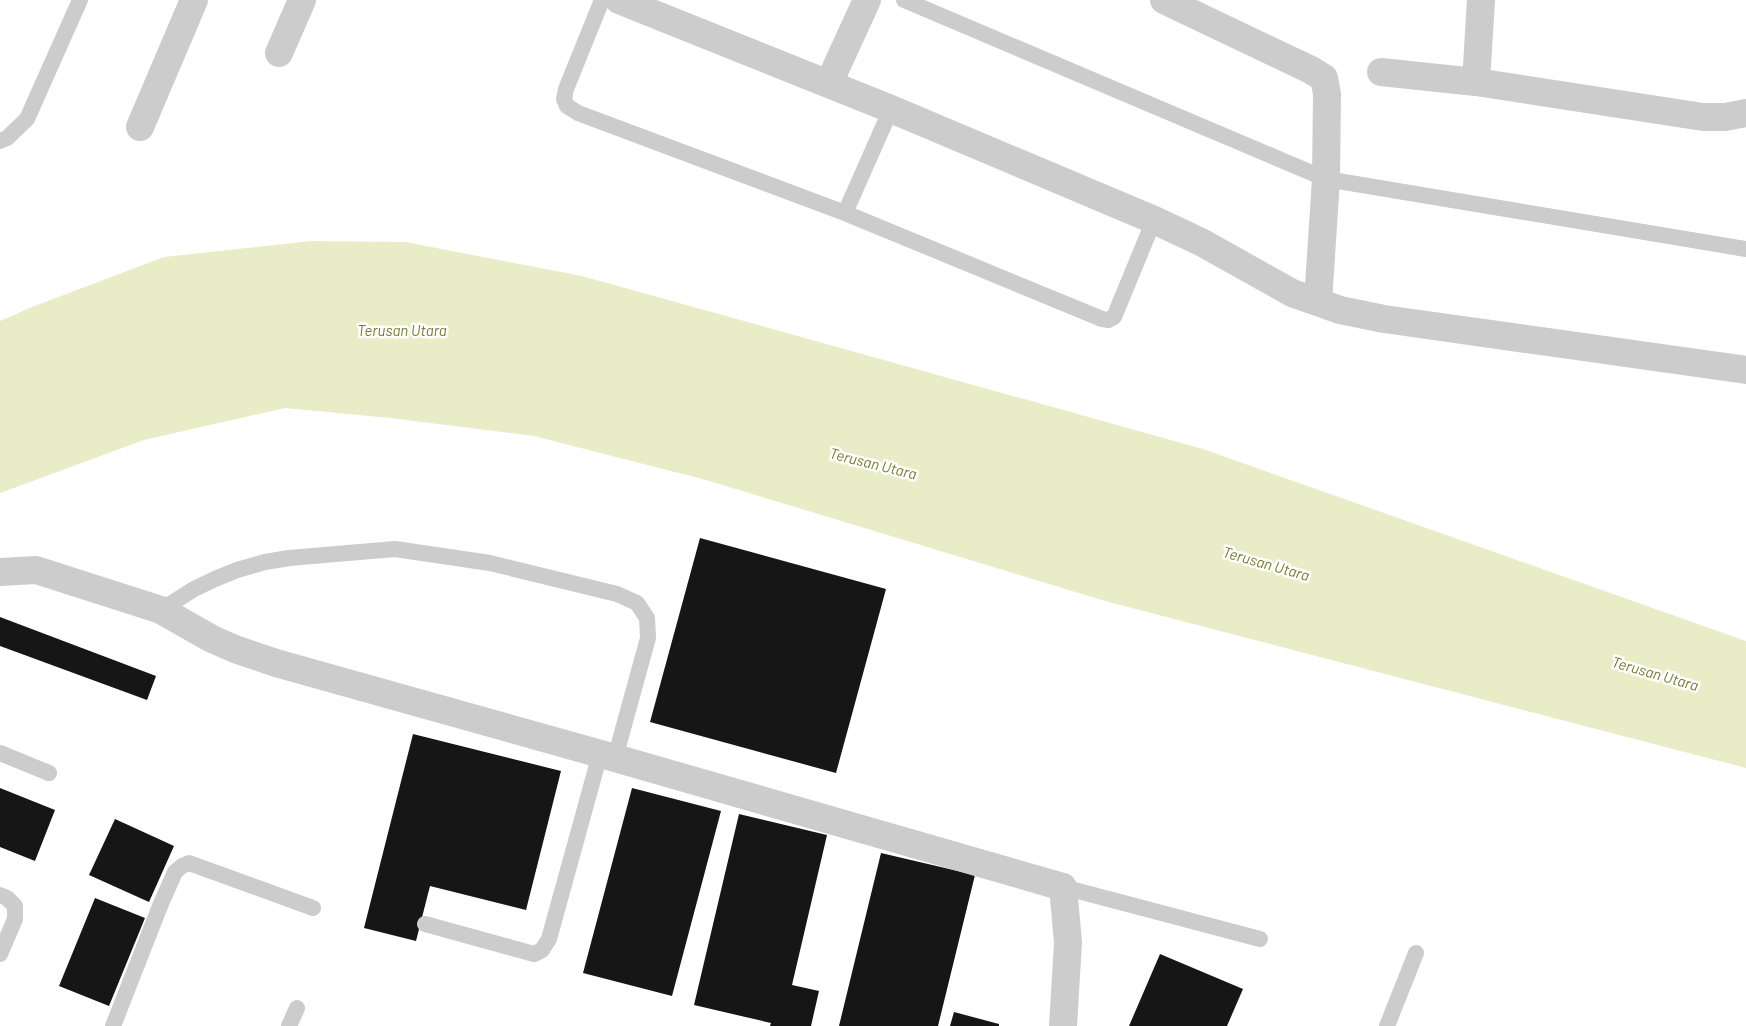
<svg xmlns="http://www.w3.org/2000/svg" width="1746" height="1026" font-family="Barlow,sans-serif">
  <rect width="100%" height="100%" fill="#fff"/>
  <!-- water -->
  <path fill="#e9edc7" d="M 311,241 L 405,242 L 582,276 L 769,328 L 1203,449 L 1746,641 L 1746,768 L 1105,601 L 706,480 L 534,436 L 390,418 L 285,408 L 144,440 L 0,493 L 0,321 L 32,307 L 164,257 Z"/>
  <!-- building -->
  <path fill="#161616" d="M 700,538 L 886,589 L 836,773 L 650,722 Z
    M 0,617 L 156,676 L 147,700 L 0,646 Z
    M 413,734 L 561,771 L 526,910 L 430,886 L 416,941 L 364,928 Z
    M 0,788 L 55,810 L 35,861 L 0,847 Z
    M 632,788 L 721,811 L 672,996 L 583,973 Z
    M 739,814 L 827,835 L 792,985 L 819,991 L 811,1026 L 770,1026 L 771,1023 L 694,1005 Z
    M 115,819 L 174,846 L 149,902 L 89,875 Z
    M 881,853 L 975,875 L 938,1026 L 839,1026 Z
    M 95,898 L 145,918 L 109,1006 L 59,986 Z
    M 1160,954 L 1243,989 L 1227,1026 L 1129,1026 Z
    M 954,1012 L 999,1024 L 999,1026 L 950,1026 Z"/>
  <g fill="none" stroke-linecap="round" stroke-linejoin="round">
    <!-- lane -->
    <path stroke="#ccc" stroke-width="16" d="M 602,0 L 566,89 L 564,99 L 567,106 L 578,113 L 845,213 L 1102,319 L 1108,320 L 1114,317 L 1154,220
      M 904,0 L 1326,179 L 1746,249
      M 0,141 L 7,138 L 27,119 L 80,0
      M 845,213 L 891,109
      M 161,610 L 194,589 L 215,579 L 237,570 L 265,562 L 289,558 L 395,549 L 490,563 L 617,594 L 637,603 L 647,618 L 648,638 L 615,758
      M 0,753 L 49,773
      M 1063,887 L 1260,939
      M 0,895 L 7,898 L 15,906 L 15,919 L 0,954
      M 425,924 L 534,954 L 542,950 L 549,939 L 600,754
      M 113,1026 L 160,906 L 175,872 L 182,866 L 189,863 L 313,908
      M 289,1026 L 297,1008
      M 1387,1026 L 1416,953"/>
    <!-- street -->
    <path stroke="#ccc" stroke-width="28" d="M 619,0 L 891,109 L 1154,220 L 1201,242 L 1292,293 L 1340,310 L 1384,319 L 1746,370
      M 1164,0 L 1311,70 L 1324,78 L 1327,94 L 1326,179 L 1318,302
      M 279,53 L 302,0
      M 1381,72 L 1476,82 L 1703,117 L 1725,117 L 1746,113
      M 1476,82 L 1481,0
      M 829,83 L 867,0
      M 140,127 L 194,0
      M 0,572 L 36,570 L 161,610 L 212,639 L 235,649 L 276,663 L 615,758 L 1063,887 L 1068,942 L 1063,1026"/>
  </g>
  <g text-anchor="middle" stroke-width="5" stroke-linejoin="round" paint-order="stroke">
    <!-- water labels -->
    <g font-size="15" font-style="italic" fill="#727b31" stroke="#fff">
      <text x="402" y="336">Terusan Utara</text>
      <text transform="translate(873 464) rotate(14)" y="5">Terusan Utara</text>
      <text transform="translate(1266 564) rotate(16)" y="5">Terusan Utara</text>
      <text transform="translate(1655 674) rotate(16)" y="5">Terusan Utara</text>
    </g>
  </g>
</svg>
